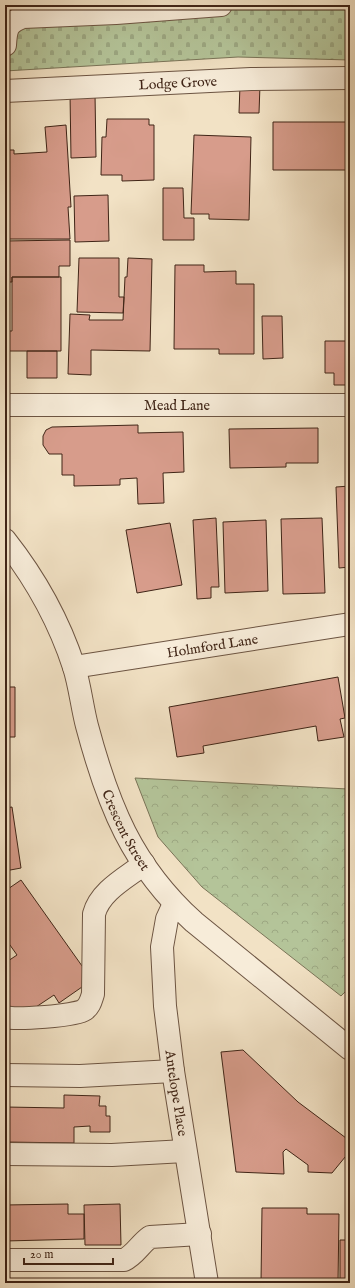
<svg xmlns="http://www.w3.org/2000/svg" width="355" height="1288" font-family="'IM FELL English',serif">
  <defs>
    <pattern id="forest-crowns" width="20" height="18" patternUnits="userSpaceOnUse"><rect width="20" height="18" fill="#b4c499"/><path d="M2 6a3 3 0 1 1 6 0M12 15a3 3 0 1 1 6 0" fill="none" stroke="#9ca883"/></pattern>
    <pattern id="cemetery-stones" width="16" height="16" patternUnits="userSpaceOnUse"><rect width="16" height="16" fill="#b4c499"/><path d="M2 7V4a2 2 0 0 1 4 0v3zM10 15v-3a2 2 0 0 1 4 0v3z" fill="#9ca883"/></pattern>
  </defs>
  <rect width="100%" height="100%" fill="#f2e2c5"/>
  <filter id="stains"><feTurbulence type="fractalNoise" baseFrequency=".005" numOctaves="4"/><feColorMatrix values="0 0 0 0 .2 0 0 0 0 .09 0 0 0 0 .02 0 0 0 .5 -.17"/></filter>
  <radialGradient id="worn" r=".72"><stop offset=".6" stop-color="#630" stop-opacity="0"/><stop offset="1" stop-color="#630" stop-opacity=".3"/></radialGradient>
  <!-- forest -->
  <path fill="url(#forest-crowns)" stroke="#7a7458" d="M 135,778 L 348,789 L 350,834 L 350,987 L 341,996 L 202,887 L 158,837 Z"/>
  <!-- cemetery -->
  <path fill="url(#cemetery-stones)" stroke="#7a7458" d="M 18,5 L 350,5 L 350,60 L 238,57 L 5,71 L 5,15 Z"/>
  <!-- building -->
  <path fill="#d79c8b" stroke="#402517" d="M 240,85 L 260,85 L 259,113 L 239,113 Z
    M 70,94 L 95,94 L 96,157 L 71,158 Z
    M 107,119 L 149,119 L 149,125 L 154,125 L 154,180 L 122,181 L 122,175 L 101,175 L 102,137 L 106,137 Z
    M 273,122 L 347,122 L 347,170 L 273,170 Z
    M 66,125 L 71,207 L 68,207 L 70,239 L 5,239 L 5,209 L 9,208 L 8,184 L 5,184 L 5,144 L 9,144 L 9,150 L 14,150 L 14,154 L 47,152 L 45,127 Z
    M 194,135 L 251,137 L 249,220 L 209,219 L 209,214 L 191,214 Z
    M 163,188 L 183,188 L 184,218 L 194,218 L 194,240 L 163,240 Z
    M 108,195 L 109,241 L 75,242 L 74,196 Z
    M 70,240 L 70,266 L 59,266 L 59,277 L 12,277 L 12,282 L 5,282 L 5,241 Z
    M 79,258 L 119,258 L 119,297 L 124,297 L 123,313 L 77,312 Z
    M 128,258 L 152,259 L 150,351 L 91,350 L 91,375 L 68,374 L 70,314 L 90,315 L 89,320 L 123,320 L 125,277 L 127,277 Z
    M 175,265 L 204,265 L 204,272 L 236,271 L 236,284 L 254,284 L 254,354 L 219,354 L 219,349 L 174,349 Z
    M 12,277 L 61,277 L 61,351 L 5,351 L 5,331 L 12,331 Z
    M 262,316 L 282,316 L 283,358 L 263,359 Z
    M 325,341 L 350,341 L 350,385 L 334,385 L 334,373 L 325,373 Z
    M 27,351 L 57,351 L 57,378 L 27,378 Z
    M 138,425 L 138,433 L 183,432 L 184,472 L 163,473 L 164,503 L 138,504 L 137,478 L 120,479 L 120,485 L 74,486 L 74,475 L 62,475 L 62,454 L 49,454 L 43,445 L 43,436 L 46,430 L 52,427 Z
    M 318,428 L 318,463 L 286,463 L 286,467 L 230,468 L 229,429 Z
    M 350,486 L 350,567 L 339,568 L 336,487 Z
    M 216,518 L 219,587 L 211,587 L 211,598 L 197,599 L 193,520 Z
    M 322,518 L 325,593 L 283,594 L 281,519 Z
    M 266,520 L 268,591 L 225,593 L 223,522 Z
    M 170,523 L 182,585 L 137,593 L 126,530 Z
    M 338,677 L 345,718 L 340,719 L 344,737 L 318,741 L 316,726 L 203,746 L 204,753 L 177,757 L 169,707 Z
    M 5,687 L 15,687 L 15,737 L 6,737 L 5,747 Z
    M 12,807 L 21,868 L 5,871 L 5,808 Z
    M 21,880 L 92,980 L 59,1003 L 54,995 L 30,1011 L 15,1015 L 5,1002 L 5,963 L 17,955 L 5,938 L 5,891 Z
    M 243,1050 L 298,1102 L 350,1141 L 350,1151 L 332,1173 L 308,1172 L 308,1165 L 286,1149 L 283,1152 L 284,1174 L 236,1172 L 221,1052 Z
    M 64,1095 L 100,1096 L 99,1106 L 106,1106 L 106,1116 L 110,1116 L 110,1132 L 90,1132 L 90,1126 L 74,1127 L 74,1143 L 5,1142 L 5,1107 L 64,1108 Z
    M 68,1204 L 68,1214 L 84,1214 L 84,1239 L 5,1241 L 5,1205 Z
    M 120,1204 L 121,1245 L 85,1245 L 84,1205 Z
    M 262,1208 L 307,1208 L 307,1214 L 339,1214 L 338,1283 L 261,1283 Z
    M 340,1240 L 350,1240 L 350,1283 L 340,1283 Z
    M 5,1282 L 112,1282 L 112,1283 L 5,1283 Z"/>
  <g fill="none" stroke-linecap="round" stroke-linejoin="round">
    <defs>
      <g id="minor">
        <path d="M 5,45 C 6,29 7,23 23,17 L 116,13 L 221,5"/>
        <path id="s1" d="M 5,91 L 251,79 L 350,78"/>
        <path id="s2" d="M 5,405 L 350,405"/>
        <path id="s3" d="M 5,540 C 35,578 59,621 74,667 C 80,686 82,707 87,726 C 108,805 132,866 194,922 L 350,1049"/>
        <path id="s4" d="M 74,667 L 350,624"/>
        <path id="s5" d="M 174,904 L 167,919 L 162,947 L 165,1006 L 173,1071 L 207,1283"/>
        <path d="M 5,1017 C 15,1020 76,1016 84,1010 C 90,1006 91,1000 93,994 L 94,914 C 100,891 126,878 144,864"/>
        <path d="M 5,1075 L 80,1076 L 173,1071"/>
        <path d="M 5,1154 L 112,1155 L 185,1151"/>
        <path d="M 5,1260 L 124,1260 C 135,1255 140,1244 150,1237 L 200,1234"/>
      </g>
    </defs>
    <!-- minor casing -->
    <use href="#minor" stroke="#6c5442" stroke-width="24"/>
    <!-- minor -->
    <use href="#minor" stroke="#f7ecd9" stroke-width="22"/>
  </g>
  <g text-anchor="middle" stroke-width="3.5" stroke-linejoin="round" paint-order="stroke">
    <!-- street labels -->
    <g font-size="14" fill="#402517" stroke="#f7ecd9">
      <text dy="5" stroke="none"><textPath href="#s1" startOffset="173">Lodge Grove</textPath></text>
      <text dy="5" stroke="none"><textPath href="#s2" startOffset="172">Mead Lane</textPath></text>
      <text dy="5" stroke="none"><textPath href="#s4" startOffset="140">Holmford Lane</textPath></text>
      <text dy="5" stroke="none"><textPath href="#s3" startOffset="317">Crescent Street</textPath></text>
      <text dy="5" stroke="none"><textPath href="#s5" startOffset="192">Antelope Place</textPath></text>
    </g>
  </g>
  <!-- margin -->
  <rect width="355" height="1288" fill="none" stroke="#f2e2c5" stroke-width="20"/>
  <rect x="6" y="6" width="343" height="1276" fill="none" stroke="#402517" stroke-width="2"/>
  <rect x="10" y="10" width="335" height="1268" fill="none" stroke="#402517"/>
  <!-- scale -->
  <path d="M24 1258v6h89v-6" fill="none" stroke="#402517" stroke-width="2"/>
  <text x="30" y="1258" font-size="12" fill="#402517" stroke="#f7ecd9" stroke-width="3" paint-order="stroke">20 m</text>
  <rect width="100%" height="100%" filter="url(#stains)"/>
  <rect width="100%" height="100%" fill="url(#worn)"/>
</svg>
